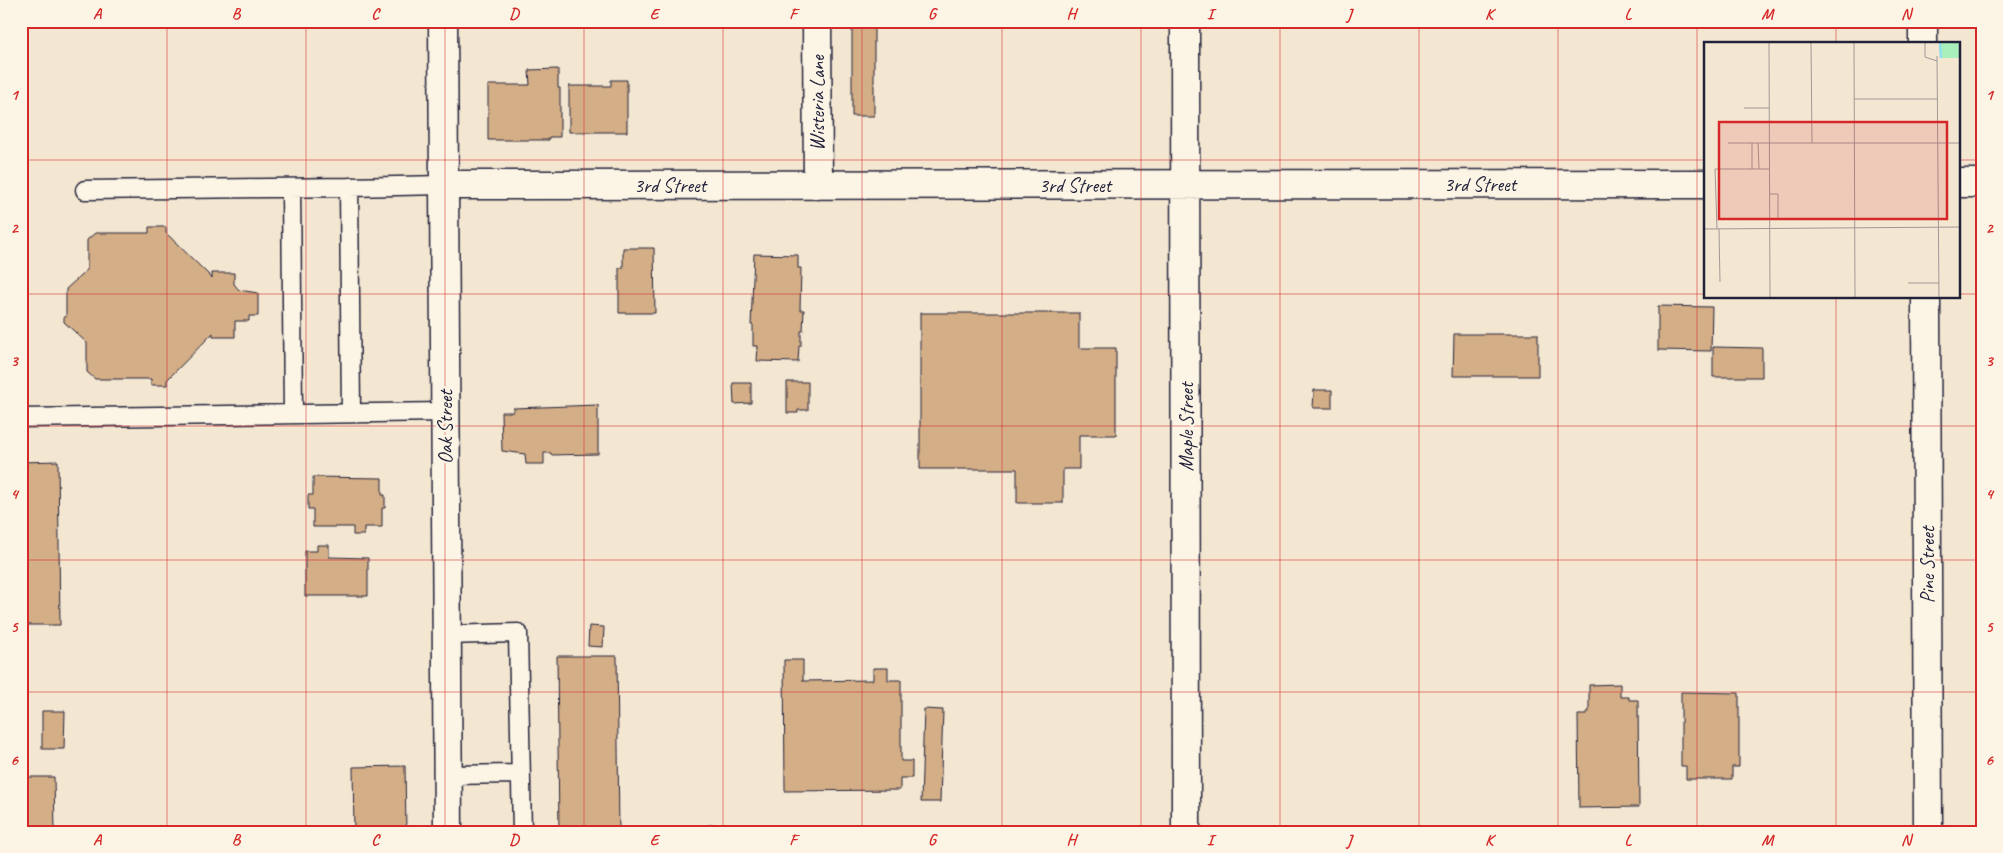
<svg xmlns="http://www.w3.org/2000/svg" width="2003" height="853" font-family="Caveat,sans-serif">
  <rect width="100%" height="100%" fill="#f4e7d2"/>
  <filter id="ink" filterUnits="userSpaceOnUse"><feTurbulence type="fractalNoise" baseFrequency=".02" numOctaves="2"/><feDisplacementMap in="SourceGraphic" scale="10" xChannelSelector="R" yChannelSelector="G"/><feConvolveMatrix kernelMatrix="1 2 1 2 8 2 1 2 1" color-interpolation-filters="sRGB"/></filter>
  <g filter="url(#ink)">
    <!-- building -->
    <path fill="#d4ae86" stroke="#22223b" d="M 852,24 L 874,24 L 874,116 L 852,116 Z
      M 558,69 L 558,88 L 560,88 L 560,137 L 549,137 L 549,140 L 488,140 L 488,85 L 530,85 L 529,70 Z
      M 611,80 L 627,80 L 627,132 L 569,132 L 569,86 L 611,86 Z
      M 149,227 L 166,227 L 166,233 L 212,278 L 212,273 L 234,273 L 234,284 L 239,290 L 258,293 L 258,316 L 249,316 L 249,321 L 235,321 L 235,337 L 213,337 L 213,333 L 167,380 L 167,385 L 151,385 L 151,379 L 95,379 L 87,372 L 87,343 L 64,322 L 64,317 L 66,317 L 66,289 L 87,270 L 87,240 L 95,233 L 149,233 Z
      M 623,248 L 654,248 L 655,313 L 619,313 L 619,268 L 623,268 Z
      M 754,254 L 798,255 L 798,268 L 801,268 L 800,310 L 804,310 L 803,331 L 801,331 L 801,346 L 799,346 L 798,362 L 757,361 L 758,346 L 753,346 L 753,325 L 751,325 Z
      M 1658,306 L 1712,307 L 1711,351 L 1658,350 Z
      M 920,313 L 1079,313 L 1079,348 L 1116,348 L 1116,435 L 1079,435 L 1079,469 L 1063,469 L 1063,503 L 1017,503 L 1017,469 L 920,469 Z
      M 1454,334 L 1538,334 L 1538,376 L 1453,376 Z
      M 1713,347 L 1762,348 L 1762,377 L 1713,377 Z
      M 787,382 L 808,382 L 808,410 L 798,410 L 798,413 L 787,413 Z
      M 733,383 L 751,383 L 751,403 L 734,404 Z
      M 1314,390 L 1332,390 L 1332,408 L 1313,408 Z
      M 598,405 L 598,454 L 551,455 L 551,453 L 544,453 L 544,464 L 526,464 L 525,454 L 502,451 L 501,412 L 513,412 L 513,408 Z
      M 58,461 L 60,625 L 22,625 L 21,462 Z
      M 313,477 L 382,478 L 382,495 L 385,495 L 385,508 L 382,508 L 382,527 L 364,527 L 364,535 L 353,535 L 353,527 L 313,527 L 313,509 L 308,509 L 308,495 L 313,495 Z
      M 317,545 L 329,545 L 329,557 L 368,558 L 368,596 L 305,596 L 305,551 L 317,551 Z
      M 589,626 L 604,627 L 603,647 L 588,646 Z
      M 557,656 L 617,656 L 619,832 L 559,832 Z
      M 784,660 L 803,660 L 803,681 L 873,680 L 873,668 L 888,668 L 888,680 L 901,680 L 901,761 L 912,761 L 912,778 L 900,778 L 900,790 L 785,791 Z
      M 1620,684 L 1620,697 L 1629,697 L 1629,700 L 1638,700 L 1639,807 L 1579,808 L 1578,715 L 1586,715 L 1586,712 L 1589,712 L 1589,685 Z
      M 1681,692 L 1739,693 L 1739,767 L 1732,767 L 1732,779 L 1686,779 L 1686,766 L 1681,766 Z
      M 924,709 L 943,710 L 940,802 L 921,802 Z
      M 42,711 L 65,711 L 64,749 L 42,749 Z
      M 405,766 L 406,832 L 354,832 L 353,767 Z
      M 21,777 L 54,777 L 55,832 L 21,832 Z
      M 708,825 L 756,825 L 756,832 L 708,832 Z"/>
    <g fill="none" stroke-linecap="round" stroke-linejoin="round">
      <defs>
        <path id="service" d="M 291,188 L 293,414
          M 85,190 L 349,187
          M 351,413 L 349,187 L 444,185
          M 21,418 L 445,412
          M 447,635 L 518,633 L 522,832
          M 448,775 L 521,774"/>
        <path id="minor" d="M 817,21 L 818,185
          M 1185,21 L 1186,832
          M 1959,183 L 1982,183
          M 444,185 L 1706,184"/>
        <path id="tertiary" d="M 1923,21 L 1923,44
          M 1926,298 L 1928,832"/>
        <path id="secondary" d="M 443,21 L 448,832"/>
      </defs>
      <!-- service casing -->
      <use href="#service" stroke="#22223b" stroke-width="21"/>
      <!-- minor casing -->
      <use href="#minor" stroke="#22223b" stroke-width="31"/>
      <!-- tertiary casing -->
      <use href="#tertiary" stroke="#22223b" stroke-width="31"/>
      <!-- secondary casing -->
      <use href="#secondary" stroke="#22223b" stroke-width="31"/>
      <!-- service -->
      <use href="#service" stroke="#fcf5e5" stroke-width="18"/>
      <!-- minor -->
      <use href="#minor" stroke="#fcf5e5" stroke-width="28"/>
      <!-- tertiary -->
      <use href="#tertiary" stroke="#fcf5e5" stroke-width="28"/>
      <!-- secondary -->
      <use href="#secondary" stroke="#fcf5e5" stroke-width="28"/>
    </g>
  </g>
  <!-- grid -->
  <path fill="none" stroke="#d62828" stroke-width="1" stroke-opacity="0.55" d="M 167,21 L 167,832M 306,21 L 306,832M 445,21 L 445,832M 584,21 L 584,832M 723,21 L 723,832M 862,21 L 862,832M 1002,21 L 1002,832M 1141,21 L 1141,832M 1280,21 L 1280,832M 1419,21 L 1419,832M 1558,21 L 1558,832M 1697,21 L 1697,832M 1836,21 L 1836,44M 21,160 L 1706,160M 1959,160 L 1982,160M 21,294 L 1706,294M 1959,294 L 1982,294M 1836,298 L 1836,832M 21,426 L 1982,426M 21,560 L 1982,560M 21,692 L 1982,692"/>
  <g text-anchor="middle" stroke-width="4.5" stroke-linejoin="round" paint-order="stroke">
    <!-- street labels -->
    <g font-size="20" fill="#22223b" stroke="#fcf5e5">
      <text transform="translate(817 103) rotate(-90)" y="7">Wisteria Lane</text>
      <text x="1480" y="191">3rd Street</text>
      <text x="670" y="192">3rd Street</text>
      <text x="1075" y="192">3rd Street</text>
      <text transform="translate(445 427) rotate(-90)" y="7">Oak Street</text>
      <text transform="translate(1186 427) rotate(-90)" y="7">Maple Street</text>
      <text transform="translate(1927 565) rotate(-90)" y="7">Pine Street</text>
    </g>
  </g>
  <!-- overview -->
  <g transform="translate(1704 42)">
    <rect width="256" height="256" fill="#f4e7d2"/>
    <path d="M 236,1 L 256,1 L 256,16 L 237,16 Z" fill="#a9efbc"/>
    <path fill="none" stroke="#90dfed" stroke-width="2.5" d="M 236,1 L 237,16"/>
    <path fill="none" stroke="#a09896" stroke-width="1" d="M 65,1 L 66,256M 107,1 L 108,101M 150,1 L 151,256M 221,1 L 221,15 L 233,19M 233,14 L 235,256M 150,57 L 234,57M 40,66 L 65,66M 24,101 L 54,101M 48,101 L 48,127M 55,127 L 54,101 L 257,101M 66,152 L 74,152 L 74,177M 0,187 L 257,185M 13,187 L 11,127 L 65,127M 15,187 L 16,240M 204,241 L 235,241"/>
    <path fill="#d62828" fill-opacity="0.15" stroke="#d62828" stroke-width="2.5" d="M 15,80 L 243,80 L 243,177 L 15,177 Z"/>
    <rect width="256" height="256" fill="none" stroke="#22223b" stroke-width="2.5"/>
  </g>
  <!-- margin -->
  <rect width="2003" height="853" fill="none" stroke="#fcf5e5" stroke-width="55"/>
  <rect x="28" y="28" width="1948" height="798" fill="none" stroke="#d62828" stroke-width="2"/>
  <g font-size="16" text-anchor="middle" font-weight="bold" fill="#d62828">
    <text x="97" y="19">A</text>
    <text x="236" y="19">B</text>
    <text x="375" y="19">C</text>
    <text x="514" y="19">D</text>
    <text x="654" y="19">E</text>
    <text x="793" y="19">F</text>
    <text x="932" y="19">G</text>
    <text x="1071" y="19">H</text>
    <text x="1210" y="19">I</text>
    <text x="1349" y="19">J</text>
    <text x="1489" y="19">K</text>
    <text x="1628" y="19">L</text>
    <text x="1767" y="19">M</text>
    <text x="1906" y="19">N</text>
    <text x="14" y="100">1</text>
    <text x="1989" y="100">1</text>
    <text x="14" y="233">2</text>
    <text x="1989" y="233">2</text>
    <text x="14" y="366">3</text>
    <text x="1989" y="366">3</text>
    <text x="14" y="499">4</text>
    <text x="1989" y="499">4</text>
    <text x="14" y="632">5</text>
    <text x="1989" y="632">5</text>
    <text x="14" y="765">6</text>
    <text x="1989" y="765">6</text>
    <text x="97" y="845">A</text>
    <text x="236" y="845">B</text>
    <text x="375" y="845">C</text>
    <text x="514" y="845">D</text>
    <text x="654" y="845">E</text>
    <text x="793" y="845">F</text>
    <text x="932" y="845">G</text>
    <text x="1071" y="845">H</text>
    <text x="1210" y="845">I</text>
    <text x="1349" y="845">J</text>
    <text x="1489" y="845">K</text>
    <text x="1628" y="845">L</text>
    <text x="1767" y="845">M</text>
    <text x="1906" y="845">N</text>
  </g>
</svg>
